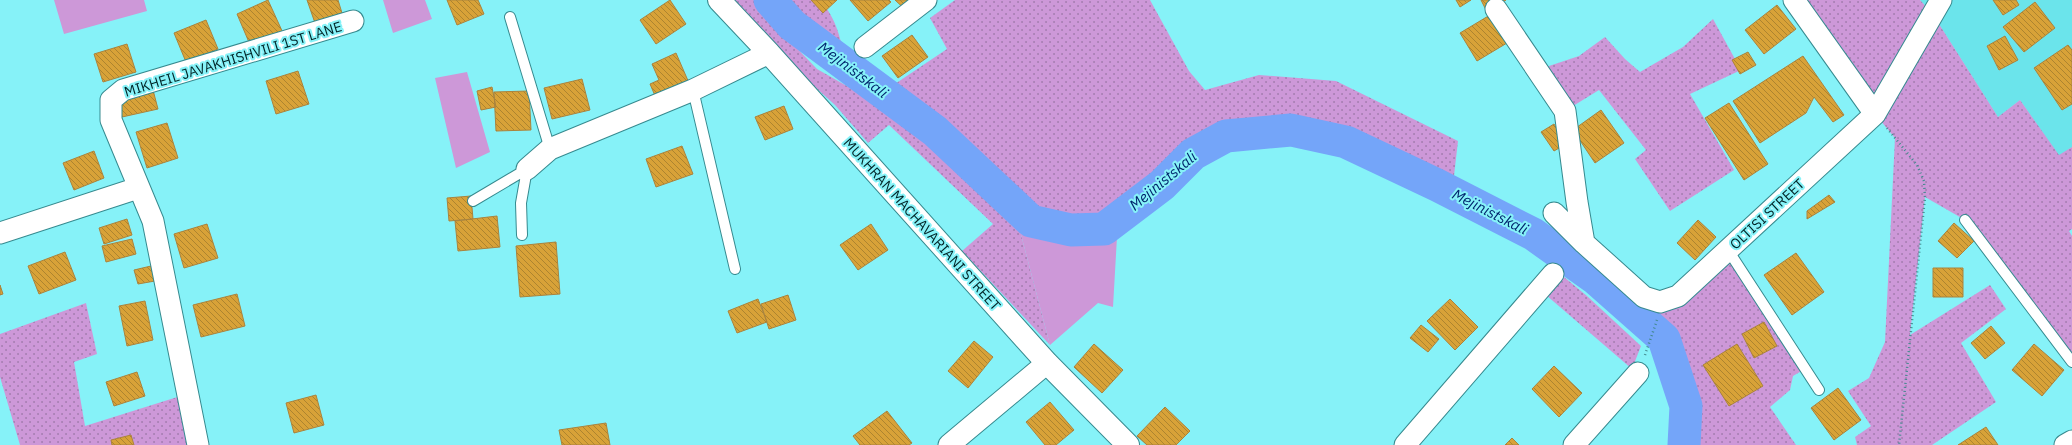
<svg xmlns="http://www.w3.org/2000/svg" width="2072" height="445" font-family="'IBM Plex Sans',sans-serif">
  <defs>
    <pattern id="grass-dots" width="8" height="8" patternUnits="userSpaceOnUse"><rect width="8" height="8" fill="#cd98d8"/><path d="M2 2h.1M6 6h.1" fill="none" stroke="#a47caf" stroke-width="1.8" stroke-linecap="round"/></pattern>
    <pattern id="building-back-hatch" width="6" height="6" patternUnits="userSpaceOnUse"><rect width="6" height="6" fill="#d8a238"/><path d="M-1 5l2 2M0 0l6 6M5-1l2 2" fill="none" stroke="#ad842f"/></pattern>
  </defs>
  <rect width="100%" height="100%" fill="#86f2f8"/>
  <!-- built -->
  <path fill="#6be4eb" d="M 1920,0 L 2072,0 L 2072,147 L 2059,156 L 2020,100 L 1998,117 L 1932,13 Z"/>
  <!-- grass -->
  <path fill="url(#grass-dots)" d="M 719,0 L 820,0 C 837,19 841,40 846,65 L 793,25 L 785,36 L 817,69 L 882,106 L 1018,223 L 1050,345 L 962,251 L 993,224 L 889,125 L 868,143 L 835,105 Z
    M 955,0 L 1150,0 L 1189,71 L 1205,90 L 1259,75 L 1336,81 L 1458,141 L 1452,193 L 1346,142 L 1291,130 L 1226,136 L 1193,154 L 1162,185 L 1104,229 L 1071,230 L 1031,221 L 935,131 L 883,92 L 947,49 L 930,18 Z
    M 1794,0 L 1920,0 L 1932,13 L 1998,117 L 2020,100 L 2059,155 L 2072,147 L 2072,229 L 2069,231 L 2072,236 L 2072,356 L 1965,220 L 1925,197 L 1910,335 L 1990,285 L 2006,309 L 1961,343 L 1996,402 L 1932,445 L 1857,445 L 1855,437 L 1871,426 L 1848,391 L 1869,378 L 1885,342 L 1895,138 L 1875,114 Z
    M 1713,19 L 1741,70 L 1690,94 L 1734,170 L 1670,211 L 1635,159 L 1646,150 L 1599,90 L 1565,111 L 1537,70 L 1579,56 L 1605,37 L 1625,59 L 1640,72 L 1683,47 Z
    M 1728,250 L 1805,369 L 1793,376 L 1790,390 L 1770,407 L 1796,445 L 1684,445 L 1686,406 L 1664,339 L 1638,316 Z
    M 1564,277 L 1587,296 L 1641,346 L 1632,369 L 1546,295 Z
    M 86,303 L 97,354 L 74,362 L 85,426 L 187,394 L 195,445 L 20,445 L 0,377 L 0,334 Z"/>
  <!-- garden -->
  <path fill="#cd98d8" d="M 54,0 L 144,0 L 147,11 L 64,34 Z
    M 383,0 L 425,0 L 432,19 L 393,33 Z
    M 467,72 L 490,152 L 456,168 L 435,78 Z
    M 1018,223 L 1046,240 L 1078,242 L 1117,237 L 1113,307 L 1098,303 L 1050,345 Z"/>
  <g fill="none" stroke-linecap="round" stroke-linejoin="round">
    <!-- river -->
    <path stroke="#74a5f9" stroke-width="33" d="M 770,0 L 792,25 L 935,131 L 1031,221 L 1071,230 L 1104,229 L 1162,185 L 1193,154 L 1226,136 L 1291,130 L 1346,142 L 1437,185 L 1533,234 L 1595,278 L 1664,339 L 1686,406 L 1684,445"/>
  </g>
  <!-- building -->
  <path fill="url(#building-back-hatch)" stroke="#aa833d" d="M 268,0 L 283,33 L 251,47 L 237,14 Z
    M 307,0 L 338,0 L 342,13 L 315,23 Z
    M 447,0 L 478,0 L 484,14 L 457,25 Z
    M 670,0 L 686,24 L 656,44 L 640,20 Z
    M 811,0 L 837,0 L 823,13 Z
    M 850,0 L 889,0 L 891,2 L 868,21 Z
    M 895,0 L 921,0 L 909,13 Z
    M 1456,0 L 1471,0 L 1460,7 Z
    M 1481,0 L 1506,0 L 1487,12 Z
    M 1993,0 L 2016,0 L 2019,5 L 2003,15 Z
    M 2035,2 L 2055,28 L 2024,52 L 2003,27 Z
    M 1777,5 L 1796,29 L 1764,54 L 1745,30 Z
    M 1490,15 L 1507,43 L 1477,61 L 1460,33 Z
    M 206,20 L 218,49 L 186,62 L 174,33 Z
    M 912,35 L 928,57 L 898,78 L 882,56 Z
    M 2005,36 L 2018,60 L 1999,70 L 1987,46 Z
    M 127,44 L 136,72 L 103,82 L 94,54 Z
    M 2068,45 L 2072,50 L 2072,104 L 2062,110 L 2034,68 Z
    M 1748,52 L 1756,65 L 1740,74 L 1732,60 Z
    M 676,53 L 689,83 L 656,98 L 650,84 L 659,80 L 652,64 Z
    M 1803,56 L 1844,115 L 1833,122 L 1814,97 L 1806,113 L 1760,143 L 1733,101 Z
    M 298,71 L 309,104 L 276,114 L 266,81 Z
    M 582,79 L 590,110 L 552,119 L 544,88 Z
    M 492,87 L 496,107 L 481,110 L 477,91 Z
    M 153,90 L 158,109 L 122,117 L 118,98 Z
    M 529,91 L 531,130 L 496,131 L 494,92 Z
    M 1729,103 L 1768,164 L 1744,180 L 1705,118 Z
    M 784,106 L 793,129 L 765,140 L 755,117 Z
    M 1601,110 L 1624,143 L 1595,163 L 1573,130 Z
    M 167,123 L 178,158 L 147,168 L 136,132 Z
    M 1554,124 L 1566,144 L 1554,151 L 1541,132 Z
    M 682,146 L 693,174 L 656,187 L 646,159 Z
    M 94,151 L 104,178 L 74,190 L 63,163 Z
    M 1829,195 L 1835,202 L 1807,219 L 1807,211 Z
    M 471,196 L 473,219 L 449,221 L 447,198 Z
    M 497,216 L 500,247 L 458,251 L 455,221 Z
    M 127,219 L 132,235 L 104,244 L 99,228 Z
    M 1698,220 L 1716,237 L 1695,260 L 1677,243 Z
    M 1954,223 L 1974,241 L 1957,258 L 1938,241 Z
    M 207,224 L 218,258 L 184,268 L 174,234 Z
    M 871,224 L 888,250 L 858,270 L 840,245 Z
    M 132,239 L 136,254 L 106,262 L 102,246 Z
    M 556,242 L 560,294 L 520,297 L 516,246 Z
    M 65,252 L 76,280 L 39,294 L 28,266 Z
    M 1796,253 L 1824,292 L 1792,315 L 1764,275 Z
    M 151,266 L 155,281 L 138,284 L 134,270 Z
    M 1933,268 L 1963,268 L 1963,297 L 1933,297 Z
    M 0,285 L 3,294 L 0,295 Z
    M 237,294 L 245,326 L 201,337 L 193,305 Z
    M 788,295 L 796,320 L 769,329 L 761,304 Z
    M 758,299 L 767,322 L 737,333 L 728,311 Z
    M 1450,299 L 1478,327 L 1455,350 L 1427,321 Z
    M 145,301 L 153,340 L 127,346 L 119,306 Z
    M 1764,322 L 1777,346 L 1754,358 L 1742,334 Z
    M 1421,325 L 1439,339 L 1428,352 L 1410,338 Z
    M 1991,326 L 2005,343 L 1985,359 L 1971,343 Z
    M 974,341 L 993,357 L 968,388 L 948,371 Z
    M 1094,344 L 1123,370 L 1102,393 L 1074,367 Z
    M 1737,344 L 1763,386 L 1729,406 L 1703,365 Z
    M 2034,344 L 2064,370 L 2042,396 L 2012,370 Z
    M 1554,366 L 1582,393 L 1559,417 L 1532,389 Z
    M 137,372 L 145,396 L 114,406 L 106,382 Z
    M 1838,388 L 1861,420 L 1834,440 L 1811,408 Z
    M 316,395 L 324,425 L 294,433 L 286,403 Z
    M 1050,402 L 1074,430 L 1056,445 L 1045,445 L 1026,422 Z
    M 1165,407 L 1190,431 L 1176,445 L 1147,445 L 1137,436 Z
    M 887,411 L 912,443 L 909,445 L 860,445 L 853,436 Z
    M 606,423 L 610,445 L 562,445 L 559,430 Z
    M 1986,427 L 1998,445 L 1958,445 Z
    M 131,435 L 134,445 L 112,445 L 111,440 Z
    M 1512,438 L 1519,445 L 1505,445 Z"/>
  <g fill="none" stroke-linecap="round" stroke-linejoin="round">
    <defs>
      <path id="service" d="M 510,17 L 550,149
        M 693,90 L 735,269
        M 473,201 L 527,169 L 521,203 L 522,235
        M 1965,220 L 2072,362
        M 1728,250 L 1819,390"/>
      <path id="minor" d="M 1794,0 L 1875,114
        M 1496,9 L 1565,111 L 1577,202 L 1584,243
        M 865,47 L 926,0
        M 527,169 L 550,149 L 693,90 L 769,53
        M 1554,213 L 1584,243 L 1644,297 L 1660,302 L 1678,296 L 1875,114 L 1941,0
        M 0,233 L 138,188
        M 198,445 L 153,221 L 111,120 L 111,100 L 123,90 L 353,21
        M 949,445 L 1047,363
        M 1405,445 L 1553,274
        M 1574,445 L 1638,373
        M 2065,445 L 2072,441"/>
      <path id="tertiary" d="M 719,0 L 769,53 L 1047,363 L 1128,445"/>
    </defs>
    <!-- service casing -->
    <use href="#service" stroke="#368a8f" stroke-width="12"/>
    <!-- minor casing -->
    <use href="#minor" stroke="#368a8f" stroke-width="23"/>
    <!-- tertiary casing -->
    <use href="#tertiary" stroke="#368a8f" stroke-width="24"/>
    <!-- path -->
    <path stroke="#41888c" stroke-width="2.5" stroke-dasharray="1 3" stroke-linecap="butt" d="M 1887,128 L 1917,165 L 1924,181 L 1925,197 L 1899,445
      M 1645,355 L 1657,320"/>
    <!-- service -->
    <use href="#service" stroke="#fff" stroke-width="10"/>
    <!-- minor -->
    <use href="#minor" stroke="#fff" stroke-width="21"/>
    <!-- tertiary -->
    <use href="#tertiary" stroke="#fff" stroke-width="22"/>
  </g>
  <g text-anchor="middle" stroke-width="4" stroke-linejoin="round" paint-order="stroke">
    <!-- street labels -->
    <g font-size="14" fill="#002325" stroke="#86f2f8">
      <text transform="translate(233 59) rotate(-17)" y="5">MIKHEIL JAVAKHISHVILI 1ST LANE</text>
      <text transform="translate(1767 214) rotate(-43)" y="5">OLTISI STREET</text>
      <text transform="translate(922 224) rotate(48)" y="5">MUKHRAN MACHAVARIANI STREET</text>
    </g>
    <!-- water labels -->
    <g font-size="15" font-style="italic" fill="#00256d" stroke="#86f2f8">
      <text transform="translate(853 70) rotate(37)" y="5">Mejinistskali</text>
      <text transform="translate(1163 181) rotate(-40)" y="5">Mejinistskali</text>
      <text transform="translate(1490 212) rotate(27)" y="5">Mejinistskali</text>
    </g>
  </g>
</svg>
